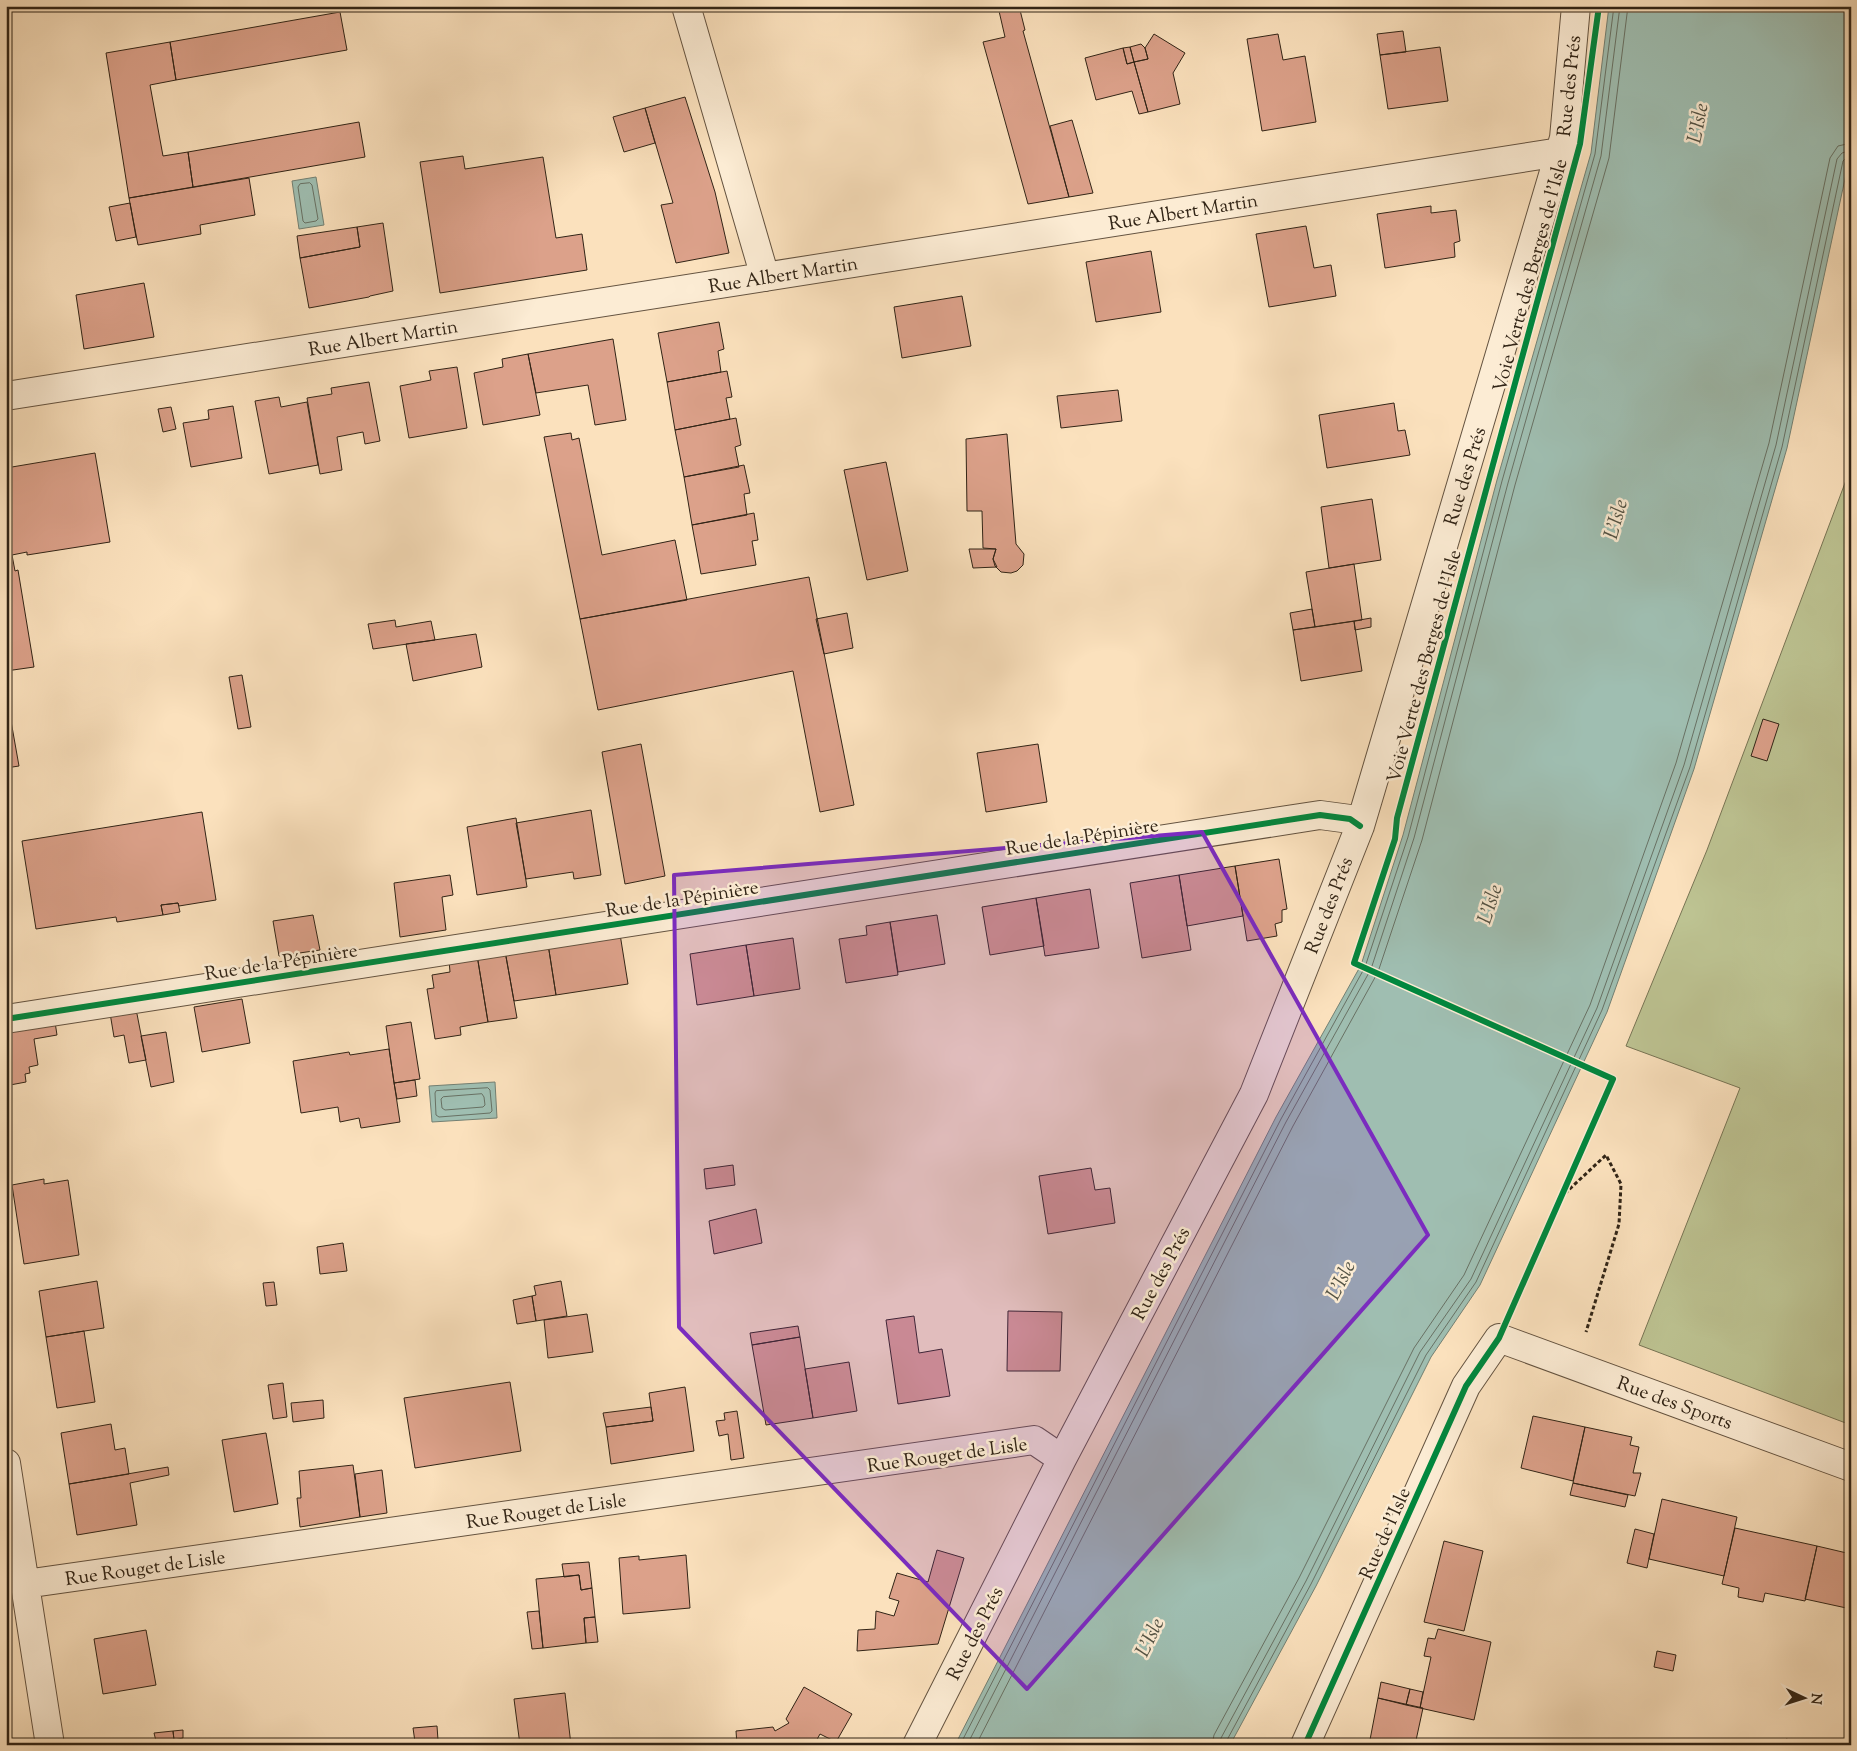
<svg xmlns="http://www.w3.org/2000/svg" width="1857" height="1751" font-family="'Sorts Mill Goudy',serif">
  <rect width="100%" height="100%" fill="#fbe1bd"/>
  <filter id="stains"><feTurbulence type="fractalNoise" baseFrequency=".004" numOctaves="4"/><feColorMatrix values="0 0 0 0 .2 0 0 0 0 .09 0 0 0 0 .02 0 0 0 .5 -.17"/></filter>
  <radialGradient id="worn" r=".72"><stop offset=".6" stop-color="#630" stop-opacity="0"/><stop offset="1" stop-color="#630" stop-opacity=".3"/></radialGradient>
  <!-- green -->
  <path fill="#bdc392" stroke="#777454" d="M 1851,467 L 1851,1425 L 1639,1345 L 1740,1088 L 1626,1046 L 1707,850 Z"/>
  <!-- water -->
  <path fill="#9fbeb1" stroke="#738073" d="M 1609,6 L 1851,6 L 1851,151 L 1787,448 L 1694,769 L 1607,1012 L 1480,1285 L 1431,1357 L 1316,1586 L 1230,1745 L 955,1745 L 1276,1117 L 1361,965 L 1403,835 L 1497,480 L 1591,153 Z
    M 316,177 L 324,225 L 299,229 L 292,181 Z
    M 495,1082 L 497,1118 L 432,1122 L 429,1086 Z"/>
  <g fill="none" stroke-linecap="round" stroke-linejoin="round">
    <!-- shore -->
    <path stroke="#687164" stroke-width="1" d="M 310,183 L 312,185 L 318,219 L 316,221 L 305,223 L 303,221 L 298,187 L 300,184 Z
      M 488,1088 L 490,1090 L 492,1111 L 490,1113 L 439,1117 L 436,1115 L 435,1093 L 436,1091 Z
      M 482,1094 L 484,1097 L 485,1105 L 483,1107 L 445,1110 L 442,1108 L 441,1099 L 443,1097 Z
      M 960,1745 L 1281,1119 L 1365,967 L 1408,837 L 1502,481 L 1595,154 L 1614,6
      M 967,1745 L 1286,1122 L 1371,969 L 1414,838 L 1508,483 L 1601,156 L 1620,6
      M 976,1745 L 1293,1126 L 1378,972 L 1422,840 L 1515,485 L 1609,158 L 1628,6
      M 1212,1745 L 1214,1735 L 1299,1578 L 1414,1348 L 1464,1275 L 1590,1005 L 1676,763 L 1769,443 L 1830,158 L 1838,146 L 1851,143
      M 1220,1745 L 1221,1738 L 1306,1581 L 1420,1352 L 1471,1279 L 1597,1008 L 1684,765 L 1776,445 L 1837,159 L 1842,153 L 1851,150
      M 1226,1745 L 1227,1740 L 1311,1584 L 1426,1355 L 1476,1282 L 1602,1010 L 1690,767 L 1782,447 L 1843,161 L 1846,158 L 1851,157"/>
  </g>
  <!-- building -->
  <path fill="#dca18a" stroke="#312416" d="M 1019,6 L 1025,30 L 1023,31 L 1069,197 L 1028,204 L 983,42 L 1005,37 L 999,11 Z
    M 340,12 L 347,50 L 176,80 L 170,42 Z
    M 1403,31 L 1406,52 L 1380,55 L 1377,34 Z
    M 1154,34 L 1185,53 L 1173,73 L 1180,104 L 1148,112 L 1134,62 L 1148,59 L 1145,48 Z
    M 1278,34 L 1283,60 L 1305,56 L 1316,122 L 1262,131 L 1247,39 Z
    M 170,42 L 176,80 L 150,85 L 163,156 L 188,152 L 193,187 L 129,198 L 106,53 Z
    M 1141,44 L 1145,48 L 1148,59 L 1134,62 L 1130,47 Z
    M 1130,47 L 1134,62 L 1127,64 L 1123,48 Z
    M 1440,47 L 1448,101 L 1388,109 L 1380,55 Z
    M 1123,48 L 1127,64 L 1134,62 L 1148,112 L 1139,114 L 1132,91 L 1096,100 L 1085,58 Z
    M 685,97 L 715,192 L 729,253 L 676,263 L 661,205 L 673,203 L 645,108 Z
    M 645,108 L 655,143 L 624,152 L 613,117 Z
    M 1072,120 L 1093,193 L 1069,197 L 1050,126 Z
    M 359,122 L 365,157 L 193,187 L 188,152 Z
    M 463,156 L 465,169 L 543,157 L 556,238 L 582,234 L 587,270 L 440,293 L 420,162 Z
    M 249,178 L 255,215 L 200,225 L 201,234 L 138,245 L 129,198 Z
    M 130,203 L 136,237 L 116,241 L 109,207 Z
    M 1431,206 L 1431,213 L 1456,210 L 1460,241 L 1454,243 L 1455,257 L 1385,268 L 1377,214 Z
    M 383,223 L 393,291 L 370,296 L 369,297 L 309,308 L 300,258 L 360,247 L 357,227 Z
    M 1306,226 L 1314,268 L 1331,265 L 1336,296 L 1269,307 L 1256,234 Z
    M 357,227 L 360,247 L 300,258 L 297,236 Z
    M 1151,251 L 1161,312 L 1096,322 L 1086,262 Z
    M 144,283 L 154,337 L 84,349 L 76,295 Z
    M 962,296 L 971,346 L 902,358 L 894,307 Z
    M 719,322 L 724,349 L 718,351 L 721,372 L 667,382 L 658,333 Z
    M 613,339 L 626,420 L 595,425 L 588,385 L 536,393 L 528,354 Z
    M 528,354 L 540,415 L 483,425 L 474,373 L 503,367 L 502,359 Z
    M 457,367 L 467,428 L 409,438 L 400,386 L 431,380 L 429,371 Z
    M 727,371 L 732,397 L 726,398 L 730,419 L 675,430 L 667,382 Z
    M 369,382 L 380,441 L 365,444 L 363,432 L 337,437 L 342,470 L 320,474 L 307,398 L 332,394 L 331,388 Z
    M 1118,390 L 1122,421 L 1061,428 L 1057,396 Z
    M 279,397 L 281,407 L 307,402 L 318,465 L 269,474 L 255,401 Z
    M 1394,403 L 1398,431 L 1405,430 L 1410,455 L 1327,468 L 1319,415 Z
    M 233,406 L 242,458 L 191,467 L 183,423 L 209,419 L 208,410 Z
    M 171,407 L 176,429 L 163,432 L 158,409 Z
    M 736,418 L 741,445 L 735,447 L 739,467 L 684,477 L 675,430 Z
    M 571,433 L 572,440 L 579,438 L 602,555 L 675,540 L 687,600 L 580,619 L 544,437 Z
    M 1007,434 L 1016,544 L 1024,554 L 1023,565 L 1017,571 L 1011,573 L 1001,572 L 995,566 L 993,559 L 996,549 L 983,548 L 982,511 L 967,511 L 966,439 Z
    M 95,453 L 110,542 L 27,555 L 27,552 L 12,555 L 15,571 L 18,570 L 34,667 L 6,671 L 6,468 Z
    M 886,462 L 908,571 L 867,580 L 844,470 Z
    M 744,465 L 750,493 L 744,494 L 747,515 L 692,525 L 684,477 Z
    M 1372,499 L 1381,560 L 1329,568 L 1321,507 Z
    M 754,513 L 758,540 L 752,541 L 756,565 L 701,574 L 692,525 Z
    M 969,549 L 996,549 L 993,559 L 997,567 L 973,568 Z
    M 1354,564 L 1362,620 L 1315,627 L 1306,572 Z
    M 809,577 L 854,805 L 820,812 L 793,671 L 598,710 L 580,619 Z
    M 1312,609 L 1315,627 L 1293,630 L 1290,613 Z
    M 847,613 L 853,648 L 824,654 L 816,619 Z
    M 1371,618 L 1371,627 L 1355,630 L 1354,621 Z
    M 395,620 L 396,627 L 431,621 L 435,640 L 373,649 L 368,624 Z
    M 1354,621 L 1362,671 L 1301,681 L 1293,630 Z
    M 476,634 L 482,667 L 413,681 L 406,644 Z
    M 242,675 L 251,727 L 238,729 L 229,677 Z
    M 1763,719 L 1779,724 L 1767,761 L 1751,756 Z
    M 6,721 L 11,721 L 19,766 L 6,768 Z
    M 641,744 L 665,876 L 625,884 L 602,752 Z
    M 1038,744 L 1047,802 L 986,812 L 977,753 Z
    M 591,810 L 601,875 L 574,879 L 573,872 L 526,879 L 516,823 Z
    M 202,812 L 216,900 L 179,906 L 178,903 L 161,905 L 163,915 L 117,922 L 116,917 L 36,929 L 22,841 Z
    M 516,818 L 527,887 L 477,895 L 467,827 Z
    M 1279,859 L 1287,909 L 1282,910 L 1282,922 L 1275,924 L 1277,936 L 1247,941 L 1235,866 Z
    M 1235,866 L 1243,916 L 1187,926 L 1179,875 Z
    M 450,875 L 453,895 L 442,897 L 446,930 L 400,937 L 394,883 Z
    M 1179,875 L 1191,950 L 1142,958 L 1130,883 Z
    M 1090,889 L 1099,948 L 1045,956 L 1036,898 Z
    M 1036,898 L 1044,946 L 990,955 L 982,907 Z
    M 178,903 L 180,912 L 163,915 L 161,905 Z
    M 313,915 L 320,950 L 279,956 L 273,921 Z
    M 937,915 L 945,964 L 898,972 L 890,922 Z
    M 890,922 L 898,975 L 846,983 L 839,939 L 867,935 L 866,926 Z
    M 620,934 L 628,984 L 556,995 L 548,944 Z
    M 793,938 L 800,989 L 754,996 L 746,945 Z
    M 548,944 L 556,995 L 514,1001 L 505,951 Z
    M 746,945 L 754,996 L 697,1005 L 690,954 Z
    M 505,951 L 517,1018 L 488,1022 L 477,955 Z
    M 477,955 L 488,1022 L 460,1027 L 461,1035 L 435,1039 L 427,989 L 434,988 L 432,975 L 450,972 L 449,960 Z
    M 242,999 L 250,1043 L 202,1052 L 194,1007 Z
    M 133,1010 L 137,1014 L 146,1060 L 129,1063 L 124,1035 L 114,1037 L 110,1013 Z
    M 55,1022 L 57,1035 L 34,1039 L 38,1065 L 29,1067 L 30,1073 L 25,1074 L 26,1082 L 10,1085 L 11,1088 L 6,1089 L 6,1030 Z
    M 411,1022 L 420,1079 L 394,1083 L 386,1026 Z
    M 166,1032 L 174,1082 L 151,1087 L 141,1036 Z
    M 389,1049 L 400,1122 L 361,1128 L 359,1118 L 340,1122 L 338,1107 L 301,1113 L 293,1061 L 349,1052 L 350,1055 Z
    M 415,1080 L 417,1096 L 397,1099 L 394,1083 Z
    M 733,1165 L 735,1185 L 706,1189 L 704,1169 Z
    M 1091,1168 L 1095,1190 L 1110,1188 L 1115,1223 L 1048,1234 L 1039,1176 Z
    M 44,1179 L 44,1184 L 68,1180 L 79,1255 L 24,1264 L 12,1185 Z
    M 756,1209 L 762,1243 L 714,1254 L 709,1221 Z
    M 343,1243 L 347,1271 L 320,1274 L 317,1247 Z
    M 97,1281 L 104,1328 L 46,1337 L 39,1291 Z
    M 561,1281 L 567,1316 L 536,1321 L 532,1296 L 536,1295 L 534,1286 Z
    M 274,1282 L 277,1305 L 266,1306 L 263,1283 Z
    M 532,1296 L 536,1321 L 517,1324 L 513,1300 Z
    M 1008,1311 L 1062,1312 L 1060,1371 L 1007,1371 Z
    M 587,1314 L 593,1352 L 548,1358 L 544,1320 Z
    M 914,1316 L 919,1353 L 942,1349 L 950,1396 L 898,1404 L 886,1320 Z
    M 798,1326 L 800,1337 L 752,1345 L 750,1333 Z
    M 84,1331 L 95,1402 L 57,1408 L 46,1337 Z
    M 800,1337 L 813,1418 L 766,1425 L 752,1345 Z
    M 849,1362 L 857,1411 L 813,1418 L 805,1369 Z
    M 510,1382 L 521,1451 L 415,1468 L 404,1398 Z
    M 283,1383 L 287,1417 L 273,1419 L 268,1385 Z
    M 685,1387 L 694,1451 L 611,1464 L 606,1427 L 653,1421 L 649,1393 Z
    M 323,1400 L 324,1418 L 293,1422 L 291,1403 Z
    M 651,1407 L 653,1421 L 606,1427 L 603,1413 Z
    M 737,1411 L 744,1458 L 731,1460 L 728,1434 L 719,1436 L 716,1421 L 725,1420 L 724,1413 Z
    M 1533,1416 L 1585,1427 L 1573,1481 L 1521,1468 Z
    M 111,1424 L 115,1450 L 125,1448 L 129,1474 L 69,1484 L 61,1433 Z
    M 1585,1427 L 1632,1437 L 1630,1445 L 1639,1447 L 1633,1473 L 1641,1473 L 1635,1496 L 1573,1483 Z
    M 266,1433 L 278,1504 L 234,1512 L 222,1440 Z
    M 353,1465 L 360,1517 L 300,1527 L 297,1498 L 301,1498 L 299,1471 Z
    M 168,1467 L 169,1475 L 130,1483 L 137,1525 L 77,1535 L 69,1484 Z
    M 382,1470 L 387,1513 L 360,1517 L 355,1474 Z
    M 1573,1483 L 1628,1495 L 1625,1507 L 1570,1495 Z
    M 1662,1499 L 1737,1517 L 1724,1576 L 1649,1559 Z
    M 1735,1528 L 1817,1546 L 1805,1601 L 1765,1593 L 1763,1602 L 1738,1597 L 1739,1588 L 1722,1584 Z
    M 1635,1529 L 1654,1534 L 1647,1568 L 1627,1563 Z
    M 1444,1541 L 1483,1551 L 1464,1631 L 1424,1622 Z
    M 1817,1546 L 1851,1554 L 1851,1609 L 1805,1599 Z
    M 937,1550 L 964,1558 L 938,1644 L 857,1651 L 858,1630 L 875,1629 L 876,1611 L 894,1616 L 899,1601 L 889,1598 L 897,1573 L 928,1582 Z
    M 686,1555 L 690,1608 L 623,1614 L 619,1558 L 639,1556 L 639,1560 Z
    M 589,1562 L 592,1588 L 581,1590 L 579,1575 L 564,1577 L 562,1564 Z
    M 579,1575 L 581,1590 L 592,1588 L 595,1617 L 584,1618 L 586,1643 L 543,1648 L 536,1579 Z
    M 539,1611 L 543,1648 L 532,1649 L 527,1612 Z
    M 595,1617 L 598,1642 L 586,1643 L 584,1618 Z
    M 1438,1629 L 1491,1642 L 1474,1720 L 1420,1708 L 1431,1657 L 1424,1656 L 1428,1638 L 1435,1639 Z
    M 146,1630 L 156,1685 L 103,1694 L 94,1639 Z
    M 1657,1651 L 1676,1655 L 1673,1671 L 1654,1667 Z
    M 1381,1682 L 1410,1689 L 1406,1705 L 1378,1698 Z
    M 804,1687 L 852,1714 L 836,1742 L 820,1734 L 814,1745 L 737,1745 L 736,1731 L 773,1727 L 775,1731 L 789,1723 L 786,1719 Z
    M 1410,1689 L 1423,1692 L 1420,1708 L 1406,1705 Z
    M 565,1693 L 571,1745 L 520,1745 L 514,1699 Z
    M 1378,1698 L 1423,1708 L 1415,1745 L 1369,1745 Z
    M 437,1726 L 438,1740 L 415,1742 L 413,1728 Z
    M 183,1730 L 183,1738 L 174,1740 L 173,1731 Z
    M 173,1731 L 174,1740 L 156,1741 L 154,1733 Z
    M 1786,1739 L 1813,1745 L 1785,1745 Z
    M 438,1740 L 439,1745 L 415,1745 L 415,1742 Z"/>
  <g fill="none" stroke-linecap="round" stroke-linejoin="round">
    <defs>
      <path id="minor" d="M 686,6 L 765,277
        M 6,396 L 1560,152
        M 6,1019 L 1320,815 L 1350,819 L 1360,826
        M 6,1463 L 50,1745
        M 25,1584 L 1034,1440 L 1062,1459
        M 917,1745 L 1062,1459 L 1254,1094 L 1360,826 L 1564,138 L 1576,6
        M 1305,1745 L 1466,1386 L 1499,1338 L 1851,1467"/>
    </defs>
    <!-- minor casing -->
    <use href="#minor" stroke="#645340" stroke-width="30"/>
    <!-- path -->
    <path stroke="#312416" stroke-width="3" stroke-dasharray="4 2.5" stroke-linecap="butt" d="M 1560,1198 L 1606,1155 L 1621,1184 L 1619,1224 L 1586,1332"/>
    <!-- minor -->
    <use href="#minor" stroke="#fcecd4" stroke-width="28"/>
    <defs>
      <path id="cycleway" d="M 6,1019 L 1320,815 L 1350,819 L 1360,826
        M 1305,1745 L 1466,1386 L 1499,1338 L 1613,1079 L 1354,963 L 1395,839 L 1397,818 L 1580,144 L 1599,6"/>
    </defs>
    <!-- cycleway casing -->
    <use href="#cycleway" stroke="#fcecd4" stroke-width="9"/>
    <!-- cycleway -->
    <use href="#cycleway" stroke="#00873e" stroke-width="6"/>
  </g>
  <!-- marked area -->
  <path fill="#7b2cbf" fill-opacity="0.2" stroke="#7b2cbf" stroke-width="4" stroke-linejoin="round" d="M 1202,832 L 1428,1235 L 1027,1689 L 679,1327 L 674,875 Z"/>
  <g text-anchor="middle" stroke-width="5" stroke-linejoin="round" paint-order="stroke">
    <!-- street labels -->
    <g font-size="19" fill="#312416" stroke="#fcecd4">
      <text transform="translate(1568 86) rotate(-84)" y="7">Rue des Prés</text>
      <text transform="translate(1183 211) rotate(-9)" y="7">Rue Albert Martin</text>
      <text transform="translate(783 274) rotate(-9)" y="7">Rue Albert Martin</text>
      <text transform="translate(1529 275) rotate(-75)" y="7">Voie Verte des Berges de l'Isle</text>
      <text transform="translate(383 337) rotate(-9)" y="7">Rue Albert Martin</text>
      <text transform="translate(1464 476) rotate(-73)" y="7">Rue des Prés</text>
      <text transform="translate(1423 666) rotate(-75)" y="7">Voie Verte des Berges de l'Isle</text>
      <text transform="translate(1082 836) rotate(-9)" y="7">Rue de la Pépinière</text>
      <text transform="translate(682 898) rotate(-9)" y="7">Rue de la Pépinière</text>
      <text transform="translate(1328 905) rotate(-69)" y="7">Rue des Prés</text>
      <text transform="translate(281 961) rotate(-9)" y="7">Rue de la Pépinière</text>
      <text transform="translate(1160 1273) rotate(-62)" y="7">Rue des Prés</text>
      <text transform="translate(1675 1402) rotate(20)" y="7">Rue des Sports</text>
      <text transform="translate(947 1454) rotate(-8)" y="7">Rue Rouget de Lisle</text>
      <text transform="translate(546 1510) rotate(-8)" y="7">Rue Rouget de Lisle</text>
      <text transform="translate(1384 1533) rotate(-66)" y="7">Rue de l'Isle</text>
      <text transform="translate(145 1567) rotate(-8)" y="7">Rue Rouget de Lisle</text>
      <text transform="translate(974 1633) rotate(-63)" y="7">Rue des Prés</text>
    </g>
    <!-- water labels -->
    <g font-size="20" font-style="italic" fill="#525244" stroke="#fcecd4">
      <text transform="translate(1697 123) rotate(-79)" y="7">L'Isle</text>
      <text transform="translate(1615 519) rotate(-74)" y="7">L'Isle</text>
      <text transform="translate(1489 904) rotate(-72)" y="7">L'Isle</text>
      <text transform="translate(1340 1280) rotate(-63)" y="7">L'Isle</text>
      <text transform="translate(1149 1637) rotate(-64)" y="7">L'Isle</text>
    </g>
  </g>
  <!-- margin -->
  <rect width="1857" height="1751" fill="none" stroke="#fbe1bd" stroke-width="25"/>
  <rect x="8" y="8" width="1842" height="1736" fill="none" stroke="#312416" stroke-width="2.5"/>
  <rect x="12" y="12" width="1832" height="1726" fill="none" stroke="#312416"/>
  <!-- north arrow -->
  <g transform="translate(1804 1698) rotate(94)" stroke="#fcecd4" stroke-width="4" paint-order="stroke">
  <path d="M0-4L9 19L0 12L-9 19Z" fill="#312416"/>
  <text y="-8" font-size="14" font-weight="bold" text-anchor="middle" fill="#312416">N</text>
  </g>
  <rect width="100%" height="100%" filter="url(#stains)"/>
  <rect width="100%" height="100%" fill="url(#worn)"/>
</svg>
